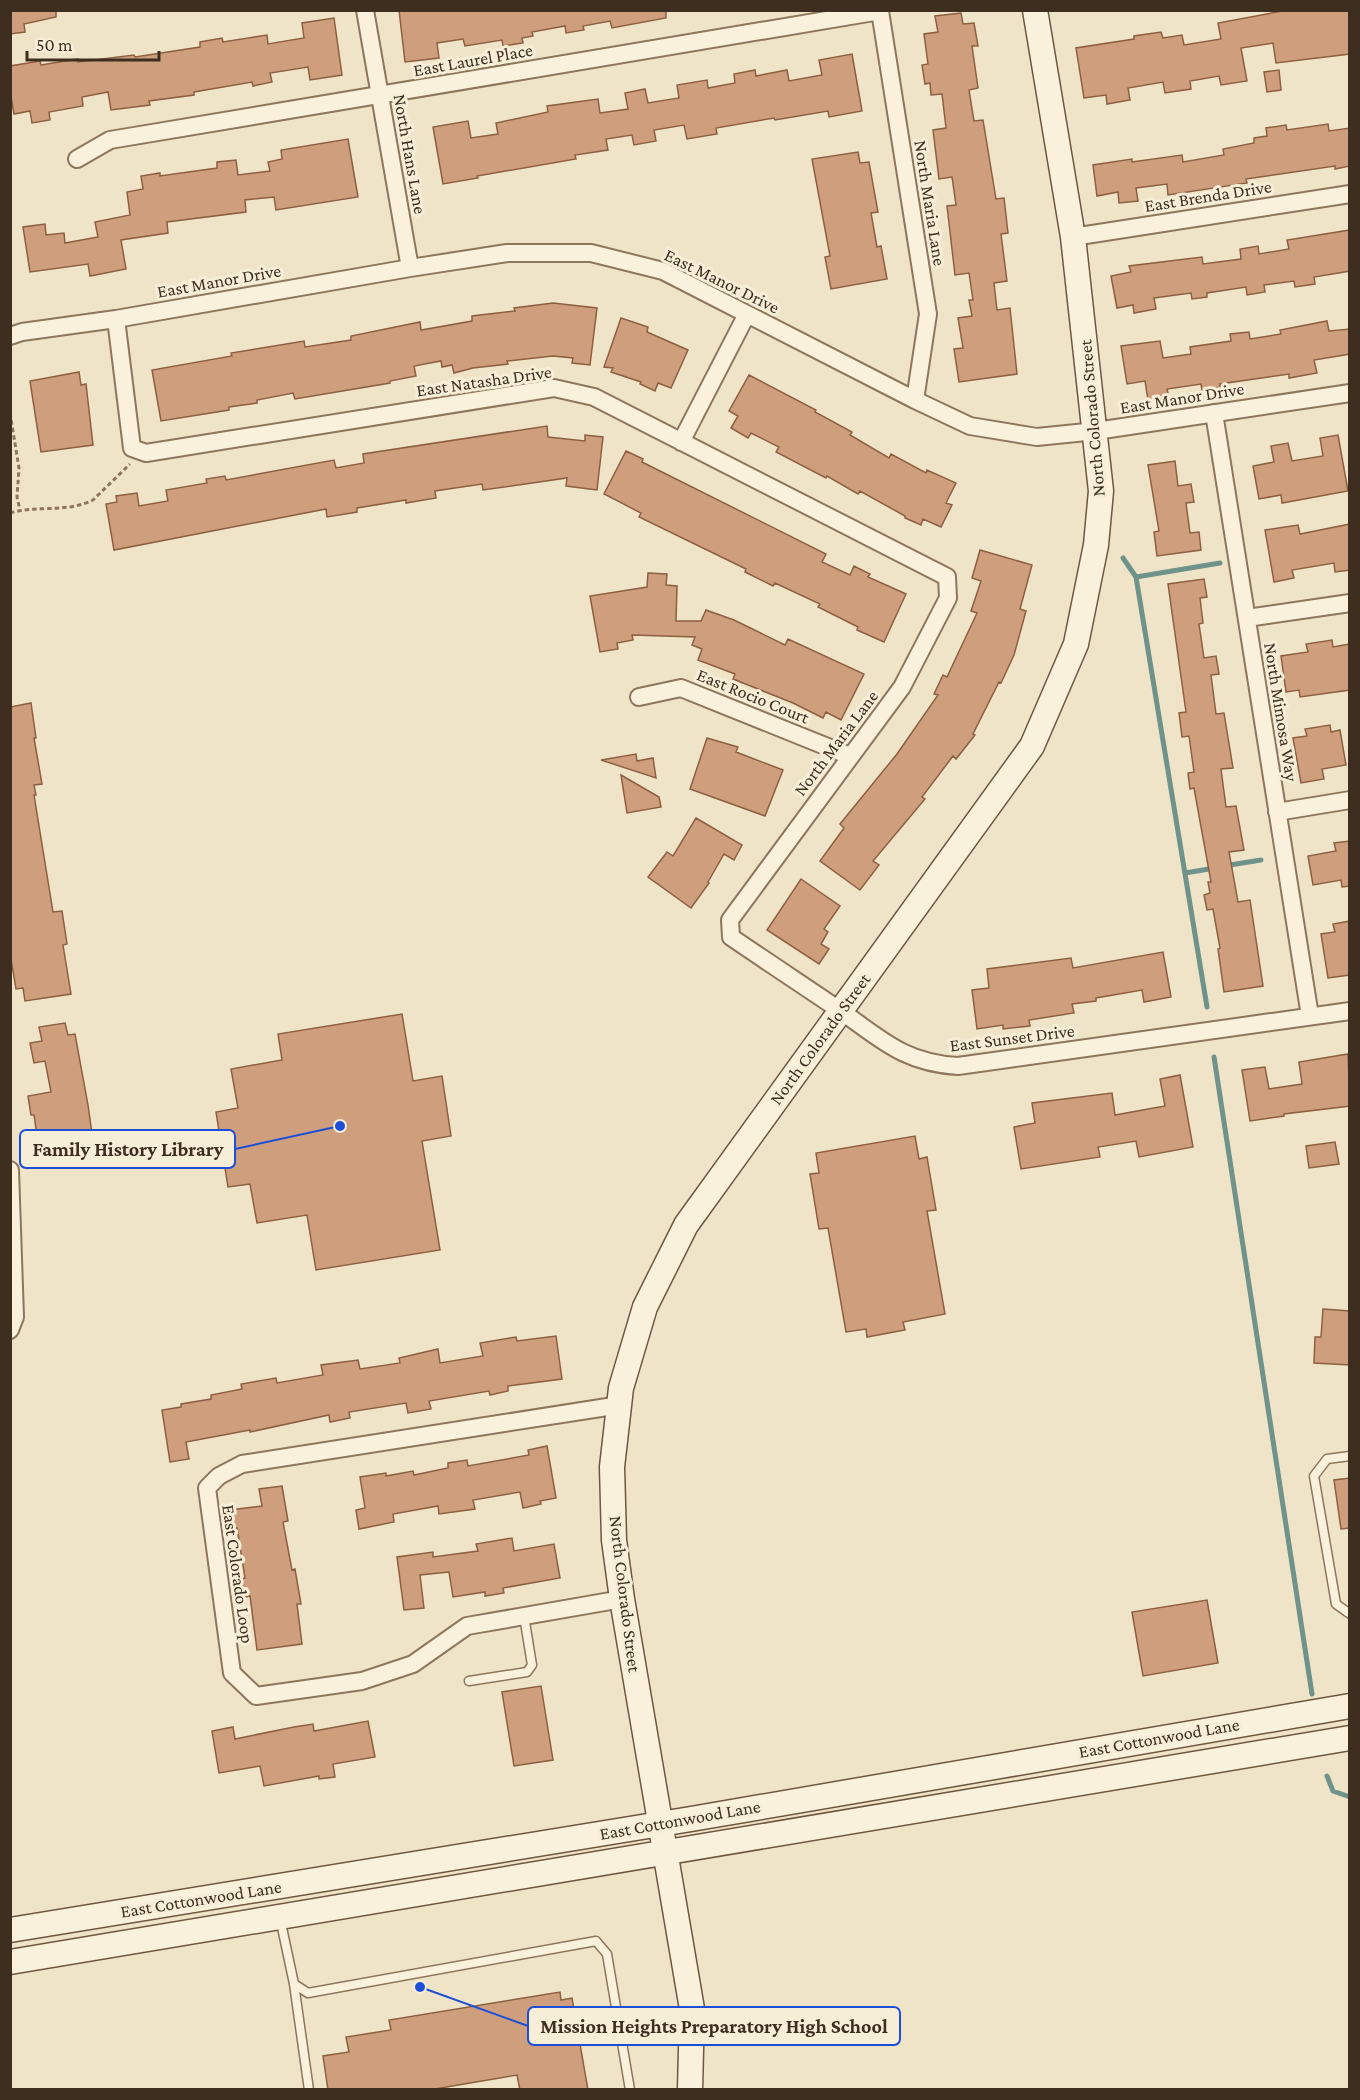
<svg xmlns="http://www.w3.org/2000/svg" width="1360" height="2100" font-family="'Crimson Pro',serif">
  <rect width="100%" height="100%" fill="#f0e4c8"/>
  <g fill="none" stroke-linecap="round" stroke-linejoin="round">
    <!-- stream -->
    <path stroke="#6f938a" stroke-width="5" d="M 1123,558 L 1136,577 L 1207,1007
      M 1136,577 L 1220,563
      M 1224,866 L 1261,860
      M 1185,873 L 1215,868
      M 1214,1057 L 1312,1694
      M 1327,1776 L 1333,1791 L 1350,1797"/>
  </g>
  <!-- building -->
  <path fill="#cf9f7d" stroke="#8d5f41" stroke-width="1.5" d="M 10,10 L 56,10 L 56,17 L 24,24 L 25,32 L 10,34 Z
    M 399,10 L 666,10 L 666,18 L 612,28 L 610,21 L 583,26 L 584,30 L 566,33 L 565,26 L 532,32 L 533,36 L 522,38 L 523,43 L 503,46 L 502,40 L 465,46 L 463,39 L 437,43 L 439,58 L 405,62 Z
    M 1288,10 L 1350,11 L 1350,54 L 1276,63 L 1273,43 L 1241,48 L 1247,81 L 1221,85 L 1219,76 L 1190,81 L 1191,89 L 1165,93 L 1163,82 L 1128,88 L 1130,100 L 1107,104 L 1106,95 L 1084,98 L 1076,48 L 1134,39 L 1134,36 L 1161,32 L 1163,38 L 1182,35 L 1184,45 L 1221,39 L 1218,23 Z
    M 961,13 L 963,24 L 974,23 L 978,46 L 972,46 L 978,88 L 969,90 L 974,121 L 983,120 L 996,199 L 1004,198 L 1008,233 L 1001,234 L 1007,281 L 994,283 L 997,310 L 1010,308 L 1017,374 L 959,382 L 954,349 L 963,348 L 958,318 L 972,316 L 969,300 L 973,300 L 969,273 L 955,275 L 947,206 L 956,205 L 952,177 L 939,179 L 933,130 L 946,128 L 942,94 L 931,95 L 930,83 L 925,84 L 922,65 L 928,64 L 924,34 L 938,32 L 935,16 Z
    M 334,18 L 342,75 L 310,80 L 308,67 L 270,73 L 272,82 L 253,86 L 252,82 L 194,92 L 194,95 L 149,101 L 150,105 L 111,110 L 108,92 L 82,97 L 83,106 L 49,112 L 50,120 L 32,123 L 30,111 L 14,114 L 10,91 L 10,66 L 40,61 L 41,65 L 78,59 L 78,62 L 134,55 L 135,57 L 200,47 L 200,42 L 222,38 L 223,42 L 267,35 L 268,44 L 304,38 L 302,23 Z
    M 852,54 L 862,111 L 829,117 L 828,111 L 775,120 L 774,118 L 716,128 L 717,134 L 687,139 L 684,125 L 654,130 L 656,141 L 634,145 L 632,135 L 606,139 L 608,150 L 575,155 L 576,159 L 477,176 L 478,178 L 443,184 L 433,127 L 468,121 L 471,138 L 498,134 L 496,123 L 548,112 L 547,106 L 598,99 L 600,113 L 628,109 L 625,93 L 645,89 L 648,103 L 679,98 L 677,85 L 707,80 L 708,88 L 735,83 L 734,74 L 755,70 L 756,76 L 787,70 L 789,81 L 822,75 L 819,60 Z
    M 1279,70 L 1281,90 L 1267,92 L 1264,72 Z
    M 1328,124 L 1329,131 L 1350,128 L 1350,166 L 1335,169 L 1335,166 L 1246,179 L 1247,183 L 1168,195 L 1167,184 L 1136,188 L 1138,201 L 1119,203 L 1118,192 L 1097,196 L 1093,165 L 1132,159 L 1132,162 L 1182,155 L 1183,162 L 1224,155 L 1223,149 L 1254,143 L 1254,138 L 1267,136 L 1266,128 L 1286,125 L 1287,130 Z
    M 348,139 L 358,197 L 276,210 L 274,197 L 245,200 L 246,212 L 167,222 L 168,233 L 121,240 L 126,269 L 90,276 L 88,264 L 30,272 L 23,227 L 45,224 L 46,235 L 64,233 L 65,243 L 98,237 L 95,222 L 130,215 L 127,192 L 143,189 L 141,176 L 160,173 L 160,176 L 217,168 L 217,162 L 236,160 L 238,175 L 270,171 L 268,162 L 282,159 L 281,150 Z
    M 858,152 L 860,163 L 869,162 L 878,212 L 871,213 L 877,247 L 881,246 L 887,279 L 831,289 L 825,257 L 830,256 L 812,159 Z
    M 1350,230 L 1350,271 L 1314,277 L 1315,284 L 1295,287 L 1294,281 L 1264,285 L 1265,292 L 1247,295 L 1246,287 L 1207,293 L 1207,297 L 1192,299 L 1191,293 L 1154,298 L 1156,309 L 1134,313 L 1133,305 L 1117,308 L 1111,276 L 1131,272 L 1129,266 L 1202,257 L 1203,264 L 1241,259 L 1240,249 L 1258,246 L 1259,254 L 1289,249 L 1287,240 Z
    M 553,303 L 597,308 L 590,365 L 572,363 L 573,358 L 553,356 L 507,361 L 508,364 L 473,368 L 454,373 L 452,365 L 442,367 L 441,361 L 414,366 L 416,376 L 390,381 L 390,383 L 295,399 L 293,393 L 257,400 L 257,403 L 229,407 L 229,410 L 161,421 L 152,370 L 232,356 L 231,353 L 304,341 L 305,347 L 351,340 L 351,336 L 420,322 L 421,330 L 472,321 L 472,316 L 515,311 L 514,308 Z
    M 621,318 L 648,327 L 647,332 L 688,350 L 671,388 L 658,383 L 655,391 L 640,384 L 641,382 L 611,372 L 613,368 L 604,367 Z
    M 1327,321 L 1329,331 L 1350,329 L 1350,354 L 1314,360 L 1317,373 L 1289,378 L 1289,374 L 1220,384 L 1220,388 L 1202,391 L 1201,384 L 1167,389 L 1169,397 L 1148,400 L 1145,381 L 1127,384 L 1121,346 L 1160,341 L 1163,358 L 1191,354 L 1190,347 L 1231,341 L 1230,334 L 1249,332 L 1250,339 L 1281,334 L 1280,330 Z
    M 79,372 L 81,385 L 86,384 L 93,445 L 41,452 L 30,381 Z
    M 749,375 L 816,410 L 815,412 L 852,432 L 850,435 L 889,458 L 891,454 L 926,473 L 927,470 L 956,483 L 946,503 L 952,505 L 941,527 L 923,519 L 921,525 L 905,518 L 905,516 L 860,491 L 858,494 L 827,476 L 826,478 L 776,452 L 779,447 L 751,433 L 748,438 L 731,428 L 738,416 L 729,411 Z
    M 547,426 L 548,437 L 585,441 L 585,435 L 603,437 L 597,490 L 566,486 L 567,478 L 483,490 L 482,484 L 435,491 L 436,498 L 406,503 L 406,500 L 357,508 L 357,512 L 327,517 L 326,509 L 114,550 L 106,504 L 117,502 L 116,496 L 137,493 L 139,506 L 168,501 L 166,490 L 207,483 L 206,479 L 225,476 L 226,480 L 334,460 L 336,468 L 364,463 L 363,454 Z
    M 1338,435 L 1348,491 L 1282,503 L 1281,495 L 1259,499 L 1253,466 L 1274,462 L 1271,446 L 1288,443 L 1292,461 L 1323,456 L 1320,438 Z
    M 626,451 L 643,459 L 642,462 L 826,554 L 822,562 L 850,575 L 854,566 L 870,574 L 868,577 L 906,594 L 884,642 L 857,630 L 858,627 L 818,607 L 820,604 L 775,583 L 773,586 L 745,572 L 746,569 L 639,517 L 641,513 L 604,494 Z
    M 1175,461 L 1178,486 L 1191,484 L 1194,502 L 1186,503 L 1190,533 L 1199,532 L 1201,550 L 1157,556 L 1154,532 L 1159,531 L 1148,465 Z
    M 1350,524 L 1350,570 L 1335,572 L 1334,563 L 1292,570 L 1294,578 L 1274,582 L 1265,530 L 1298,525 L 1300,534 Z
    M 980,550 L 1032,565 L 1020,609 L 1026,611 L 1014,655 L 1001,683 L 999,682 L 973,734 L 975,735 L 956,759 L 953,756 L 922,797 L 925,799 L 873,861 L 879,865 L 860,890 L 820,861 L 844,828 L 840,824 L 897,754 L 938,695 L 934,694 L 943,675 L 947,677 L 977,613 L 971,611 L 981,581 L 972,578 Z
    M 648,573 L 667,574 L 666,585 L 677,586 L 676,621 L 701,621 L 706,610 L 734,620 L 785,645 L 788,639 L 864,674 L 841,720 L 826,712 L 823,718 L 793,703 L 733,679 L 735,674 L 698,660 L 702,649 L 692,645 L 695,637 L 632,635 L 633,640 L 617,643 L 618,649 L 600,652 L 590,596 L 647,587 Z
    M 1204,579 L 1207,597 L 1200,598 L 1203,623 L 1199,624 L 1204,658 L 1216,656 L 1219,674 L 1211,675 L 1216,714 L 1224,713 L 1233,768 L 1221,769 L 1226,807 L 1236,806 L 1244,850 L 1229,852 L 1238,902 L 1250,900 L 1263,986 L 1224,992 L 1218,949 L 1220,948 L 1213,909 L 1207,910 L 1204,895 L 1210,893 L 1208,882 L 1211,882 L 1194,788 L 1190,789 L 1188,773 L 1194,772 L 1189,736 L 1182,737 L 1179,713 L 1186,712 L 1168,584 Z
    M 1332,640 L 1333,647 L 1350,644 L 1350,690 L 1300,697 L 1299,690 L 1286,692 L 1281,656 L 1308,652 L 1306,644 Z
    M 31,703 L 36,738 L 34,738 L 42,784 L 34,785 L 36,795 L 34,795 L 53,912 L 62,911 L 67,944 L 63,945 L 71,994 L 25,1001 L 23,988 L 16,989 L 10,953 L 10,707 Z
    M 1330,725 L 1331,732 L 1340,730 L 1346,765 L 1322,769 L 1324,779 L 1301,783 L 1293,738 L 1307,736 L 1305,729 Z
    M 707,738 L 738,747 L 736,752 L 783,770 L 765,816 L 690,789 Z
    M 636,754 L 637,761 L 653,758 L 656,778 L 601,760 Z
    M 621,775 L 659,797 L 661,807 L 627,813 Z
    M 696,818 L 742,845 L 734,860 L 724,854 L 708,882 L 709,883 L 691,908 L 648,877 L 667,852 L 673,856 Z
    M 1350,841 L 1350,886 L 1342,887 L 1341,880 L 1313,885 L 1308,856 L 1336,851 L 1334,843 Z
    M 801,879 L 840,906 L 824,929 L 828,932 L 821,944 L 829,949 L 819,964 L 767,930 Z
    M 1350,921 L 1350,975 L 1328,978 L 1321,934 L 1335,932 L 1333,924 Z
    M 1163,952 L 1171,997 L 1144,1002 L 1142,990 L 1096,998 L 1096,1001 L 1072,1004 L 1074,1013 L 1029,1020 L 1030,1026 L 1003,1029 L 1003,1025 L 977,1029 L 972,990 L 989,988 L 987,969 L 1071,958 L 1073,968 Z
    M 402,1014 L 413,1081 L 442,1076 L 451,1136 L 422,1141 L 440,1250 L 316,1270 L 307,1215 L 257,1223 L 250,1184 L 228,1187 L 216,1112 L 238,1108 L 231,1069 L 282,1060 L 278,1034 Z
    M 65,1023 L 68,1035 L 75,1034 L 88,1105 L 96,1162 L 59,1167 L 57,1155 L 40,1157 L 34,1115 L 31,1115 L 28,1096 L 51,1092 L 45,1061 L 34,1063 L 30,1043 L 42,1041 L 39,1027 Z
    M 1348,1054 L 1350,1106 L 1284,1114 L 1284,1116 L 1250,1121 L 1242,1070 L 1265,1067 L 1269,1089 L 1302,1084 L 1299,1062 Z
    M 1180,1075 L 1193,1147 L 1139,1157 L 1136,1141 L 1098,1147 L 1100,1157 L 1021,1169 L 1014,1127 L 1035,1123 L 1032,1103 L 1112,1093 L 1115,1115 L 1165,1106 L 1160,1079 Z
    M 915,1136 L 919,1159 L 927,1157 L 936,1210 L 927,1211 L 945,1314 L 903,1322 L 905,1330 L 867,1337 L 866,1329 L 846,1332 L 828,1228 L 819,1229 L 810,1174 L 819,1173 L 816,1153 Z
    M 1335,1142 L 1339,1164 L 1309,1168 L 1306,1146 Z
    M 1323,1309 L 1350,1311 L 1350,1365 L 1314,1363 L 1315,1337 L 1321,1337 Z
    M 556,1336 L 562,1379 L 508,1386 L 508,1391 L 490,1395 L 489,1391 L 429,1401 L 431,1409 L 408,1413 L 406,1403 L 349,1412 L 350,1418 L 330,1422 L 329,1415 L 250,1432 L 250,1430 L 186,1442 L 189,1459 L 170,1462 L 162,1410 L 181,1407 L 181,1404 L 211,1399 L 211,1395 L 242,1389 L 241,1384 L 276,1378 L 277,1383 L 323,1375 L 321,1365 L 358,1360 L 360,1369 L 400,1363 L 399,1358 L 438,1349 L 440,1363 L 483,1356 L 480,1343 L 516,1337 L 517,1341 Z
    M 547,1446 L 556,1498 L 540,1501 L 541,1504 L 523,1508 L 520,1492 L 473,1500 L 475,1509 L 439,1514 L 438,1506 L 393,1514 L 394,1522 L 359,1529 L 356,1510 L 365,1508 L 360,1477 L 386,1473 L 386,1476 L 413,1471 L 414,1475 L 448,1468 L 448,1463 L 467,1460 L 468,1466 L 529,1455 L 528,1450 Z
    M 1350,1478 L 1350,1528 L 1341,1529 L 1334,1480 Z
    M 282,1486 L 288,1521 L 283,1522 L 292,1570 L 295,1569 L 301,1604 L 297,1604 L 302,1644 L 257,1650 L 250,1596 L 245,1597 L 241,1579 L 245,1578 L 237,1528 L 232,1529 L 230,1510 L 262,1506 L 259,1489 Z
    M 512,1538 L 514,1551 L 554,1544 L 560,1578 L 503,1588 L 504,1593 L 485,1596 L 485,1592 L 453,1597 L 449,1572 L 420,1575 L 424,1608 L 404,1610 L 397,1557 L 433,1552 L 433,1557 L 478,1551 L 476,1544 Z
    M 1207,1600 L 1218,1663 L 1143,1676 L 1132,1612 Z
    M 541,1686 L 553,1760 L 514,1766 L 502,1692 Z
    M 368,1721 L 375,1757 L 333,1764 L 335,1777 L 319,1779 L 319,1776 L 264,1786 L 260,1766 L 219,1773 L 212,1731 L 233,1727 L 235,1739 L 294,1727 L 313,1724 L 314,1731 Z
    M 560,1992 L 561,2000 L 572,1998 L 588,2090 L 520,2090 L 517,2075 L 429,2090 L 328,2090 L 323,2056 L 349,2052 L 346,2037 L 391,2030 L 389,2020 Z"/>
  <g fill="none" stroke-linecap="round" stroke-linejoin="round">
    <defs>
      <path id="lane" d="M 1350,1456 L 1327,1459 L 1314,1476 L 1336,1604 L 1350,1614
        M 469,1681 L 527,1672 L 532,1665 L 524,1616
        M 280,1918 L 294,1984 L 308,1993 L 596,1941 L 607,1954 L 630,2090
        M 294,1984 L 309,2090"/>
      <path id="street" d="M 365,10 L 410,268
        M 77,159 L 110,140 L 880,11 L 928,314 L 915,400
        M 1073,237 L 1350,194
        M 116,319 L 132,448 L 146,453 L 554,388 L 594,397 L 947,577 L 948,598 L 902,687 L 730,920 L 731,937 C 766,961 801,984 835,1007 C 879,1037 902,1063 958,1066 L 1350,1011
        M 10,336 L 22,332 L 116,319 L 410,268 L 507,253 L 591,253 L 663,271 L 915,400 L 970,426 L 1037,437 L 1096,431 L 1350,393
        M 1214,413 L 1310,1016
        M 681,442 L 747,314
        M 1247,618 L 1350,603
        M 639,697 L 681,688 L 850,756
        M 1277,812 L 1350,800
        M 10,1170 L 15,1317 L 10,1330
        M 620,1405 L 242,1464 L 219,1476 L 207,1488 L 232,1673 L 256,1696 L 362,1681 L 413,1664 L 467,1626 L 622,1599"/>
      <path id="secondary" d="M 10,1930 L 691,1819 L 1350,1706
        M 10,1962 L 1350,1738
        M 690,2090 L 692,2009 L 622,1599 L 614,1540 L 612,1467 L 621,1388 L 645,1307 L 686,1225 L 1032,746 L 1076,644 L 1096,545 L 1101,491 L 1073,237 L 1035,10"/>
    </defs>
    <!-- lane casing -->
    <use href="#lane" stroke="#8d765c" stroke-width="11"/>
    <!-- street casing -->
    <use href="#street" stroke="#8d765c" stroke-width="20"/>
    <!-- secondary casing -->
    <use href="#secondary" stroke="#6f573f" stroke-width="27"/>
    <!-- path -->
    <path stroke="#8d765c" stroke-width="3" stroke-dasharray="4.5 3" stroke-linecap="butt" d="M 10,413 L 19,468 L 17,497 L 20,510
      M 10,513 C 37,505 67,513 93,500 L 130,464
      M 10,520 L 10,531"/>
    <!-- lane -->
    <use href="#lane" stroke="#faf1dc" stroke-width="8"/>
    <!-- street -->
    <use href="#street" stroke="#faf1dc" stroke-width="16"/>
    <!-- secondary -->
    <use href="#secondary" stroke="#faf1dc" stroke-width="24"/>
  </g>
  <g text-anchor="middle" stroke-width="6" stroke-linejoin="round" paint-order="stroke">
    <!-- street labels -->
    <g font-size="18" fill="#3d2e20" stroke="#f7eed8">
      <text transform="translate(473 60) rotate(-10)" y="6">East Laurel Place</text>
      <text transform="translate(410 154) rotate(80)" y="6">North Hans Lane</text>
      <text transform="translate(1208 196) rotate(-9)" y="6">East Brenda Drive</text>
      <text transform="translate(930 203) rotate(81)" y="6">North Maria Lane</text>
      <text transform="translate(219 281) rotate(-10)" y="6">East Manor Drive</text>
      <text transform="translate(722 281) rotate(26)" y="6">East Manor Drive</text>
      <text transform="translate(484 381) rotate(-8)" y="6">East Natasha Drive</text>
      <text transform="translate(1182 398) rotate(-9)" y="6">East Manor Drive</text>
      <text transform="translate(1092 418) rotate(-95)" y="6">North Colorado Street</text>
      <text transform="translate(753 696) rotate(22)" y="6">East Rocio Court</text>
      <text transform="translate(1281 712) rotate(81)" y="6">North Mimosa Way</text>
      <text transform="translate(836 743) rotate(-53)" y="6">North Maria Lane</text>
      <text transform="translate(1012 1038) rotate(-7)" y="6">East Sunset Drive</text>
      <text transform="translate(820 1039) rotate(-54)" y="6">North Colorado Street</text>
      <text transform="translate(238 1574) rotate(82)" y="6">East Colorado Loop</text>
      <text transform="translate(625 1594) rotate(83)" y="6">North Colorado Street</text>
      <text transform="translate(1159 1738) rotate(-10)" y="6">East Cottonwood Lane</text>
      <text transform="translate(680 1820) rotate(-10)" y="6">East Cottonwood Lane</text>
      <text transform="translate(201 1899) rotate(-9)" y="6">East Cottonwood Lane</text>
    </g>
  </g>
  <!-- callouts -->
  <path fill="none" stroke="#1d4ed8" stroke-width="2" d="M340 1126L235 1149M420 1987L528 2026"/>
  <g fill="#1d4ed8" stroke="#f7eed8" stroke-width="2">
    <circle cx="340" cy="1126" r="6"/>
    <circle cx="420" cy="1987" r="6"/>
  </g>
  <g fill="#f7eed8" stroke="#1d4ed8" stroke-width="2">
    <rect x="20" y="1130" width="215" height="38" rx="6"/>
    <rect x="528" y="2007" width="372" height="38" rx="6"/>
  </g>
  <g font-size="20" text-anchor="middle" font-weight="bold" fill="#3d2e20">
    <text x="128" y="1156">Family History Library</text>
    <text x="714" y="2033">Mission Heights Preparatory High School</text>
  </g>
  <!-- border -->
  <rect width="1360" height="2100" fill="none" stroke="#3d2e20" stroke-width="24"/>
  <!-- scale -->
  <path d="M27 51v9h132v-9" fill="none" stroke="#3d2e20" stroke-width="3"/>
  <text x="36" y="51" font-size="18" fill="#3d2e20" stroke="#f7eed8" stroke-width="4.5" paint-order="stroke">50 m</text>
</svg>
